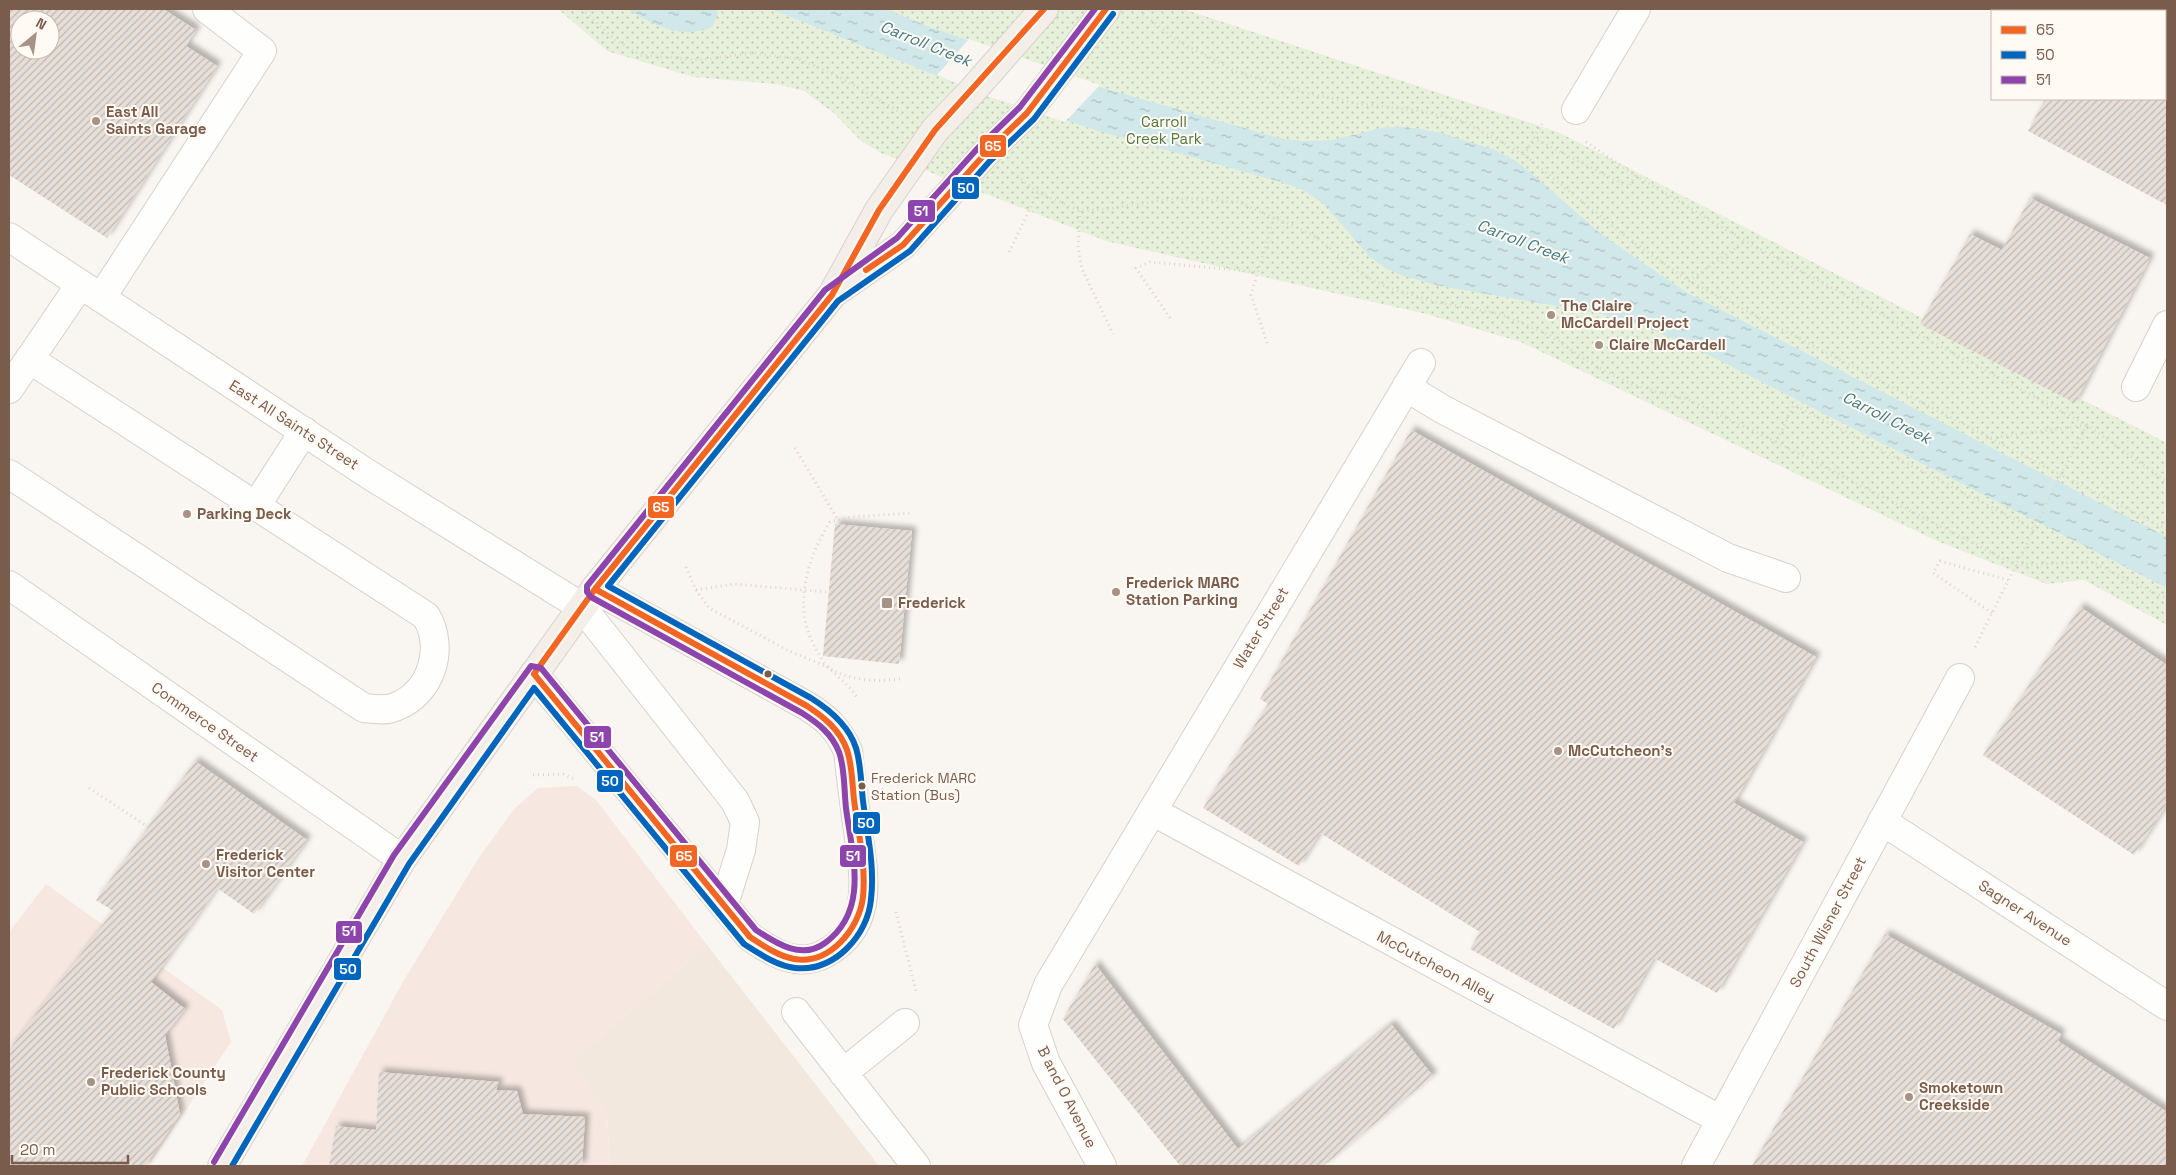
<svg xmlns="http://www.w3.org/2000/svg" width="2176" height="1175" font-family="'Space Grotesk',sans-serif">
  <defs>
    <pattern id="park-dots" width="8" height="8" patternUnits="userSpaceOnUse" patternTransform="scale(1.25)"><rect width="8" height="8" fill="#e7f0db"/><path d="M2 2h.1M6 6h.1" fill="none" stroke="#c0c6b4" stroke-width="1.8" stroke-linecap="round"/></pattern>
    <pattern id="water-ripples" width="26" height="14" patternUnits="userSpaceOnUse" patternTransform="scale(1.25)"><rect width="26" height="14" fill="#d0e8ea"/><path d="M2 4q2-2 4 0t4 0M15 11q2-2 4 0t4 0" fill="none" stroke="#aebfc0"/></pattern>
    <pattern id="building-hatch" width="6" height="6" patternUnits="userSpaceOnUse" patternTransform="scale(1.25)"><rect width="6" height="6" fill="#e6ded7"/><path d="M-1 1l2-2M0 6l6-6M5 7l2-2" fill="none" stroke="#bfb7b1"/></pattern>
    <filter id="shadow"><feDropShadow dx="4.5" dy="-4.5" stdDeviation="2.5" flood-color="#0004"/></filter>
  </defs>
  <rect width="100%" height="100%" fill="#f9f5f0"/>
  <!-- residential -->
  <path fill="#f2e8de" d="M 707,945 L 879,1166 L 610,1166 L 607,1113 L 571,1062 Z"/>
  <!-- commercial -->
  <path fill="#f6e8e1" d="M 577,786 L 596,800 L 707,945 L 571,1062 L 607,1113 L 610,1166 L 302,1166 L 404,980 L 478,859 L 514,809 L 538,788 Z
    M 46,884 L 222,1010 L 231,1042 L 149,1166 L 9,1166 L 9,932 Z"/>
  <!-- park -->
  <path fill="url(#park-dots)" d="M 558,9 L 1183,9 L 1558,132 L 2167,443 L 2167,625 L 2084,580 L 2047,584 L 1937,541 L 1521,342 L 1426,314 L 1106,241 L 881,153 L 860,140 L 834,113 L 804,91 L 776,84 L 693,77 L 607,51 Z"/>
  <!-- water -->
  <path fill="url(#water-ripples)" d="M 627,9 L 716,9 L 718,14 L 712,27 C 681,40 654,25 627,9 Z
    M 771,9 L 886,9 L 930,27 L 1106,89 L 1279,138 L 1302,141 L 1332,140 L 1386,127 L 1414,128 L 1441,133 L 1495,150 L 1516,161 L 1544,184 L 1601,234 L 1686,292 L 2167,537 L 2167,588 L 1691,346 L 1643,326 L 1598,313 L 1440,286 L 1404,276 L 1385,268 L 1369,256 L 1324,204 L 1303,190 L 1281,182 L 1095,130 L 932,74 Z"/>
  <!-- pier -->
  <path fill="#f9f5f0" d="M 969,39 L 1100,85 L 1065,122 L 981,94 L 937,75 Z"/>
  <!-- building -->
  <path fill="url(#building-hatch)" fill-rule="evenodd" filter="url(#shadow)" d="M 9,9 L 163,9 L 196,30 L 186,46 L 217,66 L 107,238 L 9,175 ZM 20,20 L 50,20 L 50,50 L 20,50 Z
    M 2045,99 L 2167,99 L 2167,205 L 2028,131 Z
    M 2030,198 L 2150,258 L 2075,403 L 1920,324 L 1970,234 L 2002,250 Z
    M 1411,430 L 1816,657 L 1734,803 L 1803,842 L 1717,993 L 1654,958 L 1614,1029 L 1470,949 L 1480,932 L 1320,833 L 1299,866 L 1203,808 L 1268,704 L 1260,699 Z
    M 835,524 L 912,531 L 899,664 L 823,656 Z
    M 2080,607 L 2167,665 L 2167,804 L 2134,855 L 1983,755 Z
    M 195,761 L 307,840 L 254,914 L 217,888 L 151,982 L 185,1009 L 165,1035 L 180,1114 L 145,1166 L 9,1166 L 9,1050 L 113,911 L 96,900 Z
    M 1885,934 L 2061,1034 L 2058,1041 L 2167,1112 L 2167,1166 L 1752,1166 Z
    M 1095,964 L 1238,1149 L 1391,1024 L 1433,1076 L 1323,1166 L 1180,1166 L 1063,1019 Z
    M 379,1072 L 499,1082 L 496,1090 L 517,1091 L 523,1114 L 585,1117 L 582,1166 L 329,1166 L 336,1126 L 376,1130 Z"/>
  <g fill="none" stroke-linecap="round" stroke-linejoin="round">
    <defs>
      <path id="minor" d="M 1576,110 L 1636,9
        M 9,237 L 368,474 L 582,607 L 735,801 L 745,822 L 741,850 L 724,904
        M 101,298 L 262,51 L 207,9
        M 1406,387 L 1442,409 L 1728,558 L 1786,578
        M 2136,387 L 2167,325
        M 9,389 L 80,285
        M 9,474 L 364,708 C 374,709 386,711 395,707 C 432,693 445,648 426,616 L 29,359
        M 256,506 L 304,431
        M 9,585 L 402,859
        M 534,674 L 750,937 C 774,953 798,969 826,953 C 875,925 864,877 858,830 C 854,804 851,778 848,751 C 837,728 829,720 807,706 L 595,589
        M 1152,811 L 1721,1120
        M 1882,821 L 2167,1006
        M 796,1012 L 916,1166
        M 843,1073 L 905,1023
        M 1102,1166 L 1046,1063 L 1033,1025 L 1048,985 L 1421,363
        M 1696,1166 L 1960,678"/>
      <path id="major" d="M 837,291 L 903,245 L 984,155 L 1027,113 L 1106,9
        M 222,1166 L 402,859 L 595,589 L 832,295 L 879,210 L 935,130 L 973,90 L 1044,9"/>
    </defs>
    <!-- minor casing -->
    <use href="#minor" stroke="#d7d1cb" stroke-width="30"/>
    <!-- major casing -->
    <use href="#major" stroke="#dad1cc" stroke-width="30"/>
    <!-- path -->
    <path stroke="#dcd5d0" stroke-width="3" stroke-dasharray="1 4" stroke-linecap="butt" d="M 582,9 L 614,39 L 640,55 L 700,60 L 751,53 L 799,59 L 839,77 L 905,115
      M 1143,14 L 1176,40 L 1235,71 L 1301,92 L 1359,104 L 1422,111 L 1465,122 L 1524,155 L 1633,242 L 1689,281 L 2061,475 L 2087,425
      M 1533,138 L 1629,187 L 1635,175
      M 1586,142 L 1635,175 L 1745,241 L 2087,425 L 2167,482
      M 1524,155 L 1544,121
      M 1013,173 L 1038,192 L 1080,211 L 1107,209 L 1171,199 L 1194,199 L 1238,202 L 1296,227 L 1316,237 L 1362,274 L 1384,286 L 1432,301 L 1499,314 L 1527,325 L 1551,336 L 1593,365 L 1633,385 L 1689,400 L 1776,442 L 1794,405 L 2034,529
      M 1080,211 L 1078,248 L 1082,269 L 1113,334
      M 1009,252 L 1038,192
      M 1689,281 L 1745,241
      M 1170,318 L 1136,268 L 1150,262 L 1258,272
      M 1267,343 L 1251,295 L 1274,218
      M 1991,438 L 2087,425
      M 1776,442 L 2016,565 L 2092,562 L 2167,599
      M 795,448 L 838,520
      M 686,567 L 696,590 L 709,608 L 789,651 L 828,667 L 851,689 L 858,699
      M 696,590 L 734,584 L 828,592
      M 1992,613 L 1933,573 L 1940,561 L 2008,580
      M 1975,647 L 2061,475 L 2167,529
      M 900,679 C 876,682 850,681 829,668 C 824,665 821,657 818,652 C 791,612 806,559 830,522 L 851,517 L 913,513
      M 533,775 L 563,774 L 574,779
      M 89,788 L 148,827
      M 896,912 L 916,991"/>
    <!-- minor -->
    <use href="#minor" stroke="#fefefd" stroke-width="28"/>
    <!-- major -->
    <use href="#major" stroke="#f3eee8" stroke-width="28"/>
    <defs>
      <path id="bus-1" d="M 866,270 L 903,245 L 984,155 L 1027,113 L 1106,9
        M 534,674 L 750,937 C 764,946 778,956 794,959 C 829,965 859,930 863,897 C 866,867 859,836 855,807 C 852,789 853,767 847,750 C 840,730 824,717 807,706 L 595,589
        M 534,674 L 595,589 L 832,295 L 879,210 L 935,130 L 1044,9"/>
      <path id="bus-2" d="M 232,1166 L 409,864 L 534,688 L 744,944 C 760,954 777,966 795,968 C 835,972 868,935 871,899 C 875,866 867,833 863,801 C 861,784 861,764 856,748 C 849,726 830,710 811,698 L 608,586 L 838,301 L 910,251 L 990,161 L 1034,119 L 1113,14"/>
      <path id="bus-3" d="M 214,1162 L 394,855 L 531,666 L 541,668 L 756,930 C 777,944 802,960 825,943 C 870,910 852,855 846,808 C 844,791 845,768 839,752 C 832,734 818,723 802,713 L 591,597 L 587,592 L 587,586 L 825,290 L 897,238 L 977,149 L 1020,107 L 1095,9"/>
    </defs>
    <!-- bus-1 casing -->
    <use href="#bus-1" stroke="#fffaf3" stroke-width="10"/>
    <!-- bus-2 casing -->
    <use href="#bus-2" stroke="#fffaf3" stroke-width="10"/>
    <!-- bus-3 casing -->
    <use href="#bus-3" stroke="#fffaf3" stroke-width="10"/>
    <!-- bus-1 -->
    <use href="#bus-1" stroke="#f26522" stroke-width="6"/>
    <!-- bus-2 -->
    <use href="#bus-2" stroke="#0065bd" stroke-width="6"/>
    <!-- bus-3 -->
    <use href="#bus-3" stroke="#8e44ad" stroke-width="6"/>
  </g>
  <!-- markers -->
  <g fill="#a69286" stroke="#fffaf3" stroke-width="2">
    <circle cx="96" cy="121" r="5"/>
    <circle cx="1551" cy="315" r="5"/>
    <circle cx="1599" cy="345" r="5"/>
    <circle cx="187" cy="514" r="5"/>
    <circle cx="1116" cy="592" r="5"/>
    <rect x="881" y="597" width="12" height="12" rx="2.5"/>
    <circle cx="1558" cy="751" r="5"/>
    <circle cx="206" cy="864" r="5"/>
    <circle cx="91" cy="1082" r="5"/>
    <circle cx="1909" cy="1097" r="5"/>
  </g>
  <g fill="#7a5c4d" stroke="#fffaf3" stroke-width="2">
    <circle cx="768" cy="674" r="4.5"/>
    <circle cx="862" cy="786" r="4.5"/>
  </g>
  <g text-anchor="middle" stroke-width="4" stroke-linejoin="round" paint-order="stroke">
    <!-- bus labels -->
    <g font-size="14" fill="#7a5c4d" stroke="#fffaf3" text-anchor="start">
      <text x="871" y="783">Frederick MARC<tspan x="871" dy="17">Station (Bus)</tspan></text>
    </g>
    <!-- poi labels -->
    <g font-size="15" font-weight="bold" fill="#7a5c4d" stroke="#fffaf3" text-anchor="start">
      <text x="106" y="117">East All<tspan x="106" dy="17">Saints Garage</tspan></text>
      <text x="1561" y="311">The Claire<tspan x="1561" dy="17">McCardell Project</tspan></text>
      <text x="1609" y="350">Claire McCardell</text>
      <text x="197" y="519">Parking Deck</text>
      <text x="1126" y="588">Frederick MARC<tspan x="1126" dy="17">Station Parking</tspan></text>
      <text x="898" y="608">Frederick</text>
      <text x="1568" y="756">McCutcheon's</text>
      <text x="216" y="860">Frederick<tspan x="216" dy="17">Visitor Center</tspan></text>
      <text x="101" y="1078">Frederick County<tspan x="101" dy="17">Public Schools</tspan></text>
      <text x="1919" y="1093">Smoketown<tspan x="1919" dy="17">Creekside</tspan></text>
    </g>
    <!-- park labels -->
    <g font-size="15" fill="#537a41" stroke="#fffaf3">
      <text x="1164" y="127">Carroll<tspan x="1164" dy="17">Creek Park</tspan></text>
    </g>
    <!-- street labels -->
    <g font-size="15" fill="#7a5c4d" stroke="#fffaf3">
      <text transform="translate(294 425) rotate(33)" y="5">East All Saints Street</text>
      <text transform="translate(1261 628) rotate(-59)" y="5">Water Street</text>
      <text transform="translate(205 722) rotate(35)" y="5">Commerce Street</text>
      <text transform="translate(2025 913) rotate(33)" y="5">Sagner Avenue</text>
      <text transform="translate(1828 922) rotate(-62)" y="5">South Wisner Street</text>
      <text transform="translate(1436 966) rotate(28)" y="5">McCutcheon Alley</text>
      <text transform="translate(1067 1097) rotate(63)" y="5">B and O Avenue</text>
    </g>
    <!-- water labels -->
    <g font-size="16" font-style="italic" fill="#437c86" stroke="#fffaf3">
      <text transform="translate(926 43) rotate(22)" y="6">Carroll Creek</text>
      <text transform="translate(1523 241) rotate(21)" y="6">Carroll Creek</text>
      <text transform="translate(1887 417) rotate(27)" y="6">Carroll Creek</text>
    </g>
  </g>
  <g stroke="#fffaf3" stroke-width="2">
    <rect x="979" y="134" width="28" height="24" rx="5" fill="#f26522"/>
    <rect x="951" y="176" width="29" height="24" rx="5" fill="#0065bd"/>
    <rect x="907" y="199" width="29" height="24" rx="5" fill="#8e44ad"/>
    <rect x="647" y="495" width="28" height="24" rx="5" fill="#f26522"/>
    <rect x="583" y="725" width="29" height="24" rx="5" fill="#8e44ad"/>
    <rect x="596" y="769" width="28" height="24" rx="5" fill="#0065bd"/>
    <rect x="852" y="811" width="29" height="24" rx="5" fill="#0065bd"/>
    <rect x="839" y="844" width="28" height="24" rx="5" fill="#8e44ad"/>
    <rect x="669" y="844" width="29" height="24" rx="5" fill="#f26522"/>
    <rect x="335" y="920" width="28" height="24" rx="5" fill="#8e44ad"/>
    <rect x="333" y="957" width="29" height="24" rx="5" fill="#0065bd"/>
  </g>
  <g font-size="14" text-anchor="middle" font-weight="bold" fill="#fff">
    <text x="993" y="151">65</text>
    <text x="966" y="193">50</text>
    <text x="921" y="216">51</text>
    <text x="661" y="512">65</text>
    <text x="597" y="742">51</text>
    <text x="610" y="786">50</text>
    <text x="866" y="828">50</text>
    <text x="853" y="861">51</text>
    <text x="684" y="861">65</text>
    <text x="349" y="936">51</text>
    <text x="348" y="974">50</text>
  </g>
  <!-- border -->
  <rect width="2176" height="1175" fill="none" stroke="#7a5c4d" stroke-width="20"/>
  <!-- legend -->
  <rect x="1991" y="10" width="175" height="90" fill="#fffaf3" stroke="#cabbb1"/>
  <rect x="2001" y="26" width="25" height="8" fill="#f26522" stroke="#cabbb1"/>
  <text x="2036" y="35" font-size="15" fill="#7a5c4d">65</text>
  <rect x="2001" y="51" width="25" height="8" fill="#0065bd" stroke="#cabbb1"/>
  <text x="2036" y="60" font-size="15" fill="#7a5c4d">50</text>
  <rect x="2001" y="76" width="25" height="8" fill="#8e44ad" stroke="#cabbb1"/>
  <text x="2036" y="85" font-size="15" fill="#7a5c4d">51</text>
  <!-- north arrow -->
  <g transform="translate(35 35) rotate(29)"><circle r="24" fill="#fffaf3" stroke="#cabbb1"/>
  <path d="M0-4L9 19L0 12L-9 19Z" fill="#a69286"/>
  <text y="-8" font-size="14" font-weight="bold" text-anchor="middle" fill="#7a5c4d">N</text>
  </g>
  <!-- scale -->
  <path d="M12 1155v8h116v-8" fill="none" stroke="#7a5c4d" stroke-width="2.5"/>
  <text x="20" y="1155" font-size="15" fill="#7a5c4d" stroke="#fffaf3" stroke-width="4" paint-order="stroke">20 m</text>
</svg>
